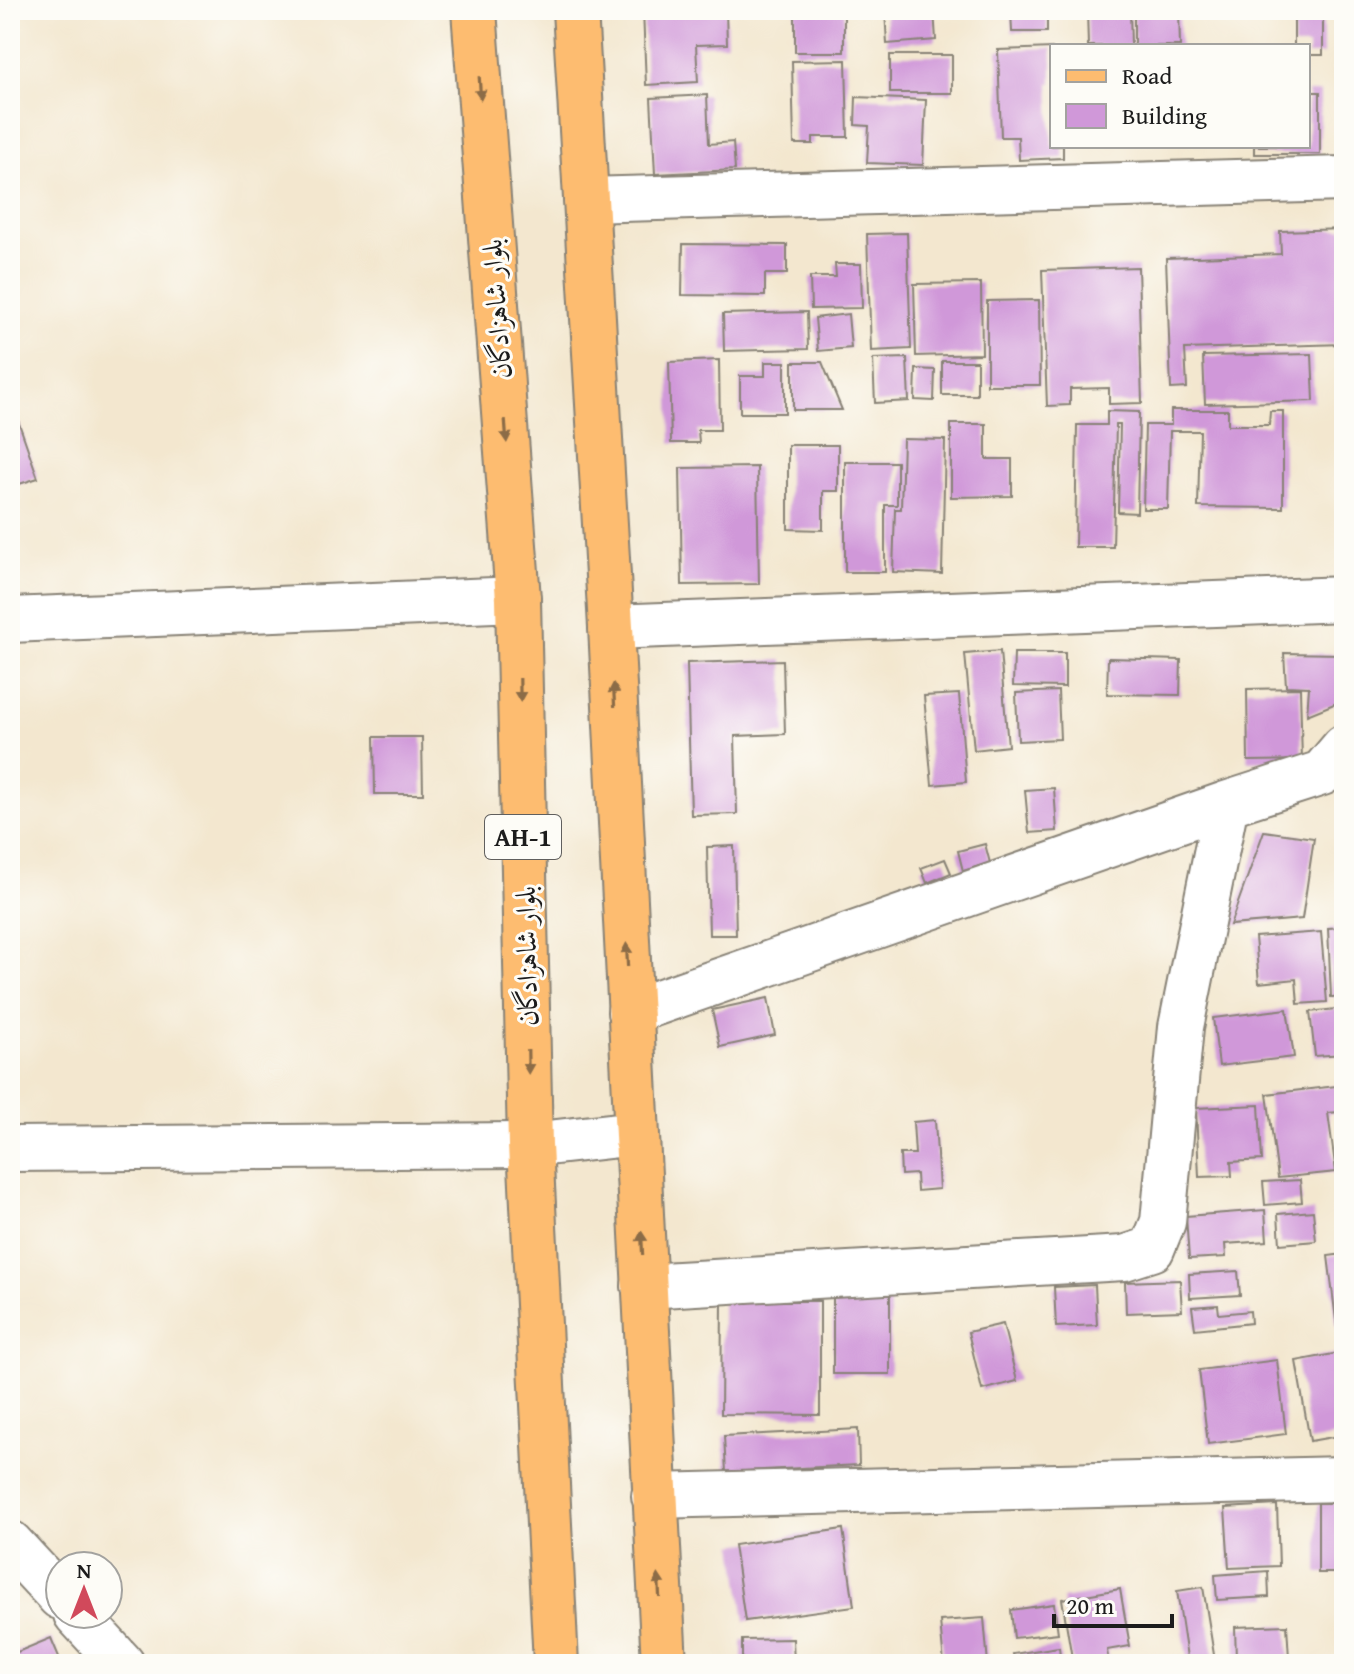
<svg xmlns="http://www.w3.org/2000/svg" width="1354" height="1674" font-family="'Gentium Book Plus',Amiri,serif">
  <rect width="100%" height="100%" fill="#fdfcf7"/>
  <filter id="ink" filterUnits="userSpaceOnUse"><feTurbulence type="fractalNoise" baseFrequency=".0125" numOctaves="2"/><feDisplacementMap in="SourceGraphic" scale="16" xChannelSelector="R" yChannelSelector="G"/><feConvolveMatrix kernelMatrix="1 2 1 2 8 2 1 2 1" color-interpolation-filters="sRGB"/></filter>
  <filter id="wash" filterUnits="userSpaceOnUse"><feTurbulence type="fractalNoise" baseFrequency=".006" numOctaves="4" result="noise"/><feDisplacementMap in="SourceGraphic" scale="32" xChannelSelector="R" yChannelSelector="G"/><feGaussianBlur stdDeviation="1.8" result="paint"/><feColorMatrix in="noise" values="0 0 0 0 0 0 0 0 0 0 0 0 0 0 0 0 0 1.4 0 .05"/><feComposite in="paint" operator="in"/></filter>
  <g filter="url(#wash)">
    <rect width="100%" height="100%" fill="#f3e7cf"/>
    <g id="blocks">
      <!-- building -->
      <path fill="#d098d9" d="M 643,10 L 726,10 L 727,44 L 696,45 L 698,82 L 646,85 Z
        M 795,10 L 844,10 L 844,52 L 795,52 Z
        M 885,10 L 934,10 L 936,40 L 887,44 Z
        M 1011,10 L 1047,10 L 1047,32 L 1012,32 Z
        M 1087,10 L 1130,10 L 1131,46 L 1088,46 Z
        M 1134,10 L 1179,10 L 1180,46 L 1134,46 Z
        M 1247,10 L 1323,10 L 1323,55 L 1308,55 L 1308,46 L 1294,46 L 1294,19 L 1247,19 Z
        M 1052,48 L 1052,83 L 1049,83 L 1052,146 L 1063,146 L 1063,158 L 1019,160 L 1018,137 L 1001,137 L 998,50 Z
        M 890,55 L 952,55 L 952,93 L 890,93 Z
        M 846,60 L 848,137 L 813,137 L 813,144 L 794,144 L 792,61 Z
        M 1308,92 L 1320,92 L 1320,154 L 1254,154 L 1254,146 L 1308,146 Z
        M 707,95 L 709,144 L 733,142 L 735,170 L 655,174 L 651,98 Z
        M 856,97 L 926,100 L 923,165 L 867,163 L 869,126 L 855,125 Z
        M 1344,229 L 1344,344 L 1185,349 L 1187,388 L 1171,389 L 1166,258 L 1281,254 L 1280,231 Z
        M 907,233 L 911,349 L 871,351 L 867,234 Z
        M 683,244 L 787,245 L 787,274 L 765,274 L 765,296 L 682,295 Z
        M 835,264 L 861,264 L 862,308 L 811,309 L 810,277 L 836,277 Z
        M 1138,267 L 1142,403 L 1109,404 L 1109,388 L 1070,389 L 1070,405 L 1047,406 L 1042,270 Z
        M 981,283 L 982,354 L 916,356 L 914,284 Z
        M 1039,300 L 1040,385 L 987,385 L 987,301 Z
        M 807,312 L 808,349 L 724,351 L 723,314 Z
        M 848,314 L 851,348 L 818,351 L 815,318 Z
        M 1312,354 L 1314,401 L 1205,404 L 1203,356 Z
        M 907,358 L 909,401 L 875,403 L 873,359 Z
        M 719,360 L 720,430 L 698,430 L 699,443 L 671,443 L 669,362 Z
        M 942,361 L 977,361 L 977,395 L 942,395 Z
        M 765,362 L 785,362 L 785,413 L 740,413 L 740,376 L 765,376 Z
        M 793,362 L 822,362 L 842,410 L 793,410 Z
        M 916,369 L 935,370 L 934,401 L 915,400 Z
        M 14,409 L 38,478 L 10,487 L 10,411 Z
        M 1171,410 L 1228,410 L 1228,425 L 1269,425 L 1270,411 L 1283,411 L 1283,508 L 1198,507 L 1200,431 L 1170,431 L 1168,509 L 1143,509 L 1145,425 L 1171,425 Z
        M 1107,411 L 1139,412 L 1137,513 L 1118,512 L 1120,424 L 1116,424 L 1113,547 L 1075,547 L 1077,425 L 1107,425 Z
        M 951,424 L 986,424 L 986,459 L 1012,459 L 1012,496 L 951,497 Z
        M 903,439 L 945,440 L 942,574 L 893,572 L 895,509 L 901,509 Z
        M 788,445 L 838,445 L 838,491 L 823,491 L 823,530 L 788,529 Z
        M 845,462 L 897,462 L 897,505 L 885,505 L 885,572 L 845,572 Z
        M 757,467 L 759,584 L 682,585 L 680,468 Z
        M 1000,651 L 1008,746 L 974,750 L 965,654 Z
        M 1014,653 L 1065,653 L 1065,687 L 1013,686 Z
        M 1284,653 L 1342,654 L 1344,700 L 1307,715 L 1309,687 L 1286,686 Z
        M 1108,658 L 1181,660 L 1180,695 L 1107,694 Z
        M 783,660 L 785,734 L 735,736 L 737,814 L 691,815 L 687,663 Z
        M 1300,688 L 1302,760 L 1248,761 L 1247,689 Z
        M 1058,691 L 1060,739 L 1018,741 L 1016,693 Z
        M 959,694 L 966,782 L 932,785 L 924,696 Z
        M 374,737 L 422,737 L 423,794 L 375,794 Z
        M 1054,788 L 1057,831 L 1029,833 L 1025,790 Z
        M 1264,831 L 1314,838 L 1302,919 L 1230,925 Z
        M 985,844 L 990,863 L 963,871 L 958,851 Z
        M 734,846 L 736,935 L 709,935 L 707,847 Z
        M 945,859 L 951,873 L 927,883 L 921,868 Z
        M 1344,927 L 1344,997 L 1331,997 L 1328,928 Z
        M 1321,932 L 1327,1002 L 1298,1004 L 1296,979 L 1259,983 L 1255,937 Z
        M 768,998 L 775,1035 L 720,1047 L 712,1010 Z
        M 1344,1008 L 1344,1054 L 1315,1056 L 1310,1012 Z
        M 1287,1009 L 1294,1057 L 1219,1066 L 1213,1018 Z
        M 1336,1086 L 1339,1112 L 1328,1113 L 1336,1172 L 1278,1178 L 1267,1094 Z
        M 1259,1105 L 1262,1160 L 1231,1162 L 1232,1176 L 1199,1177 L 1196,1108 Z
        M 935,1120 L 939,1189 L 917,1191 L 916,1174 L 901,1175 L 900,1154 L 915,1154 L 913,1122 Z
        M 1300,1180 L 1302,1202 L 1265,1205 L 1263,1182 Z
        M 1265,1210 L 1267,1241 L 1225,1244 L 1226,1257 L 1189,1259 L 1186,1216 Z
        M 1313,1211 L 1316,1241 L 1280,1244 L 1278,1214 Z
        M 1344,1254 L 1344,1327 L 1337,1328 L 1328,1256 Z
        M 1238,1271 L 1240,1295 L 1190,1298 L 1189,1274 Z
        M 1180,1280 L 1182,1311 L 1126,1313 L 1125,1282 Z
        M 1095,1285 L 1097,1325 L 1056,1327 L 1054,1287 Z
        M 833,1295 L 890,1295 L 890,1374 L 833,1374 Z
        M 722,1301 L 820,1301 L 820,1415 L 721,1414 Z
        M 1218,1305 L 1219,1314 L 1250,1311 L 1251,1323 L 1195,1329 L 1192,1307 Z
        M 1003,1324 L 1017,1381 L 982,1390 L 968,1332 Z
        M 1344,1352 L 1344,1435 L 1310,1441 L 1296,1361 Z
        M 1277,1360 L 1286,1434 L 1208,1444 L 1199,1370 Z
        M 858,1429 L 859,1465 L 726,1472 L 724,1436 Z
        M 1318,1503 L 1344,1503 L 1344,1557 L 1340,1557 L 1340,1573 L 1318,1573 Z
        M 1277,1505 L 1279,1566 L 1229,1568 L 1225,1508 Z
        M 843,1529 L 854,1606 L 745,1621 L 734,1545 Z
        M 1268,1571 L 1269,1597 L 1217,1600 L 1215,1575 Z
        M 1203,1587 L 1215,1661 L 1188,1664 L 1177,1591 Z
        M 1120,1589 L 1130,1646 L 1107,1650 L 1109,1664 L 1073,1664 L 1062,1599 Z
        M 1054,1604 L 1058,1633 L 1014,1638 L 1011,1610 Z
        M 984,1618 L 988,1664 L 944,1664 L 940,1621 Z
        M 1287,1625 L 1289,1658 L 1236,1659 L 1235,1627 Z
        M 51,1638 L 62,1664 L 10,1664 L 10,1655 Z
        M 793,1639 L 794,1664 L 742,1664 L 742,1640 Z
        M 1059,1647 L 1061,1664 L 1015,1664 L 1013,1654 Z"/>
    </g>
  </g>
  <g filter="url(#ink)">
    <use href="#blocks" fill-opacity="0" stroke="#888276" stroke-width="2"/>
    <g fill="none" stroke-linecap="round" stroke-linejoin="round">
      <defs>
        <path id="minor" d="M 586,200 L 1344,179
          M 10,620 L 518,599
          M 611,627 L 1344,599
          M 630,1012 L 1226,804 L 1322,773 L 1344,747
          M 10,1149 L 530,1145 L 636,1133
          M 644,1286 L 1124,1258 L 1152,1249 L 1163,1222 L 1181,1027 L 1226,804
          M 654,1496 L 1344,1479
          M 10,1543 L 60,1597
          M 76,1614 L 122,1664"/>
        <path id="major" d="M 474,10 L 518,599 L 530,1145 L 556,1664
          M 575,10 L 611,627 L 664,1664"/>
      </defs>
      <!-- minor casing -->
      <use href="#minor" stroke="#888276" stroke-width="48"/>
      <!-- major casing -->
      <use href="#major" stroke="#888276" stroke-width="48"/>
      <!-- minor -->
      <use href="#minor" stroke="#fff" stroke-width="44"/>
      <!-- major -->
      <use href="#major" stroke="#fdbc70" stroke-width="44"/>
    </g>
    <!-- one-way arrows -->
    <defs><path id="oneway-solid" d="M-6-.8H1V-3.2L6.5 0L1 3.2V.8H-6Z" transform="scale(2)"/></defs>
    <g fill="#8c6c46">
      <use href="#oneway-solid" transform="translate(480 88) rotate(86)"/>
      <use href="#oneway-solid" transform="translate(506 431) rotate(86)"/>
      <use href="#oneway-solid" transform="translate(520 690) rotate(89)"/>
      <use href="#oneway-solid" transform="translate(614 695) rotate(-93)"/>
      <use href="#oneway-solid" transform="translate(627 955) rotate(-93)"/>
      <use href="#oneway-solid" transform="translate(528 1062) rotate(89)"/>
      <use href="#oneway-solid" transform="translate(642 1243) rotate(-93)"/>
      <use href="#oneway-solid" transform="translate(659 1586) rotate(-93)"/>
    </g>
  </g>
  <g text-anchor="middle" stroke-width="6" stroke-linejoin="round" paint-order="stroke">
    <!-- shield labels -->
    <rect fill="#fdfcf7" stroke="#605f5e" stroke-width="2" x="485" y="815" width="76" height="44" rx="6"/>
    <g font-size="26" font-weight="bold" fill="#1c1c1c">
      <text x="523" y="846">AH-1</text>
    </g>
    <!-- street labels -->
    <g font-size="28" fill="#1c1c1c" stroke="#fdfcf7">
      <text transform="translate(496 309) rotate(-94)" y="10">بلوار شاهزادگان</text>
      <text transform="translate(526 956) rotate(-91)" y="10">بلوار شاهزادگان</text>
    </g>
  </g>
  <!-- margin -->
  <rect width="1354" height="1674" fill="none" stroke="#fdfcf7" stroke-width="40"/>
  <!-- legend -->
  <rect x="1050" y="44" width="260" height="104" fill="#fdfcf7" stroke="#a3a29f" stroke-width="2"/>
  <rect x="1066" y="70" width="40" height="12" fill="#fdbc70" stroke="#a3a29f" stroke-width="2"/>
  <text x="1122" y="84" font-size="24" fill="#1c1c1c">Road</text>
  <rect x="1066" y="104" width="40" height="24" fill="#d098d9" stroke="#a3a29f" stroke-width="2"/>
  <text x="1122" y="124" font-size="24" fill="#1c1c1c">Building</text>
  <!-- north arrow -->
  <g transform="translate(84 1590)"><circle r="38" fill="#fdfcf7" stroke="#a3a29f" stroke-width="2"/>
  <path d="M0-6L14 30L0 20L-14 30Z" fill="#d1495b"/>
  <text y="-12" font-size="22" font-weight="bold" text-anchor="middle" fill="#1c1c1c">N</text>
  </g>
  <!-- scale -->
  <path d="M1054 1614v12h118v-12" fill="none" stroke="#1c1c1c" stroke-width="4"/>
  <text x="1066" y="1614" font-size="24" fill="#1c1c1c" stroke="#fdfcf7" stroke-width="6" paint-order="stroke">20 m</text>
</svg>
